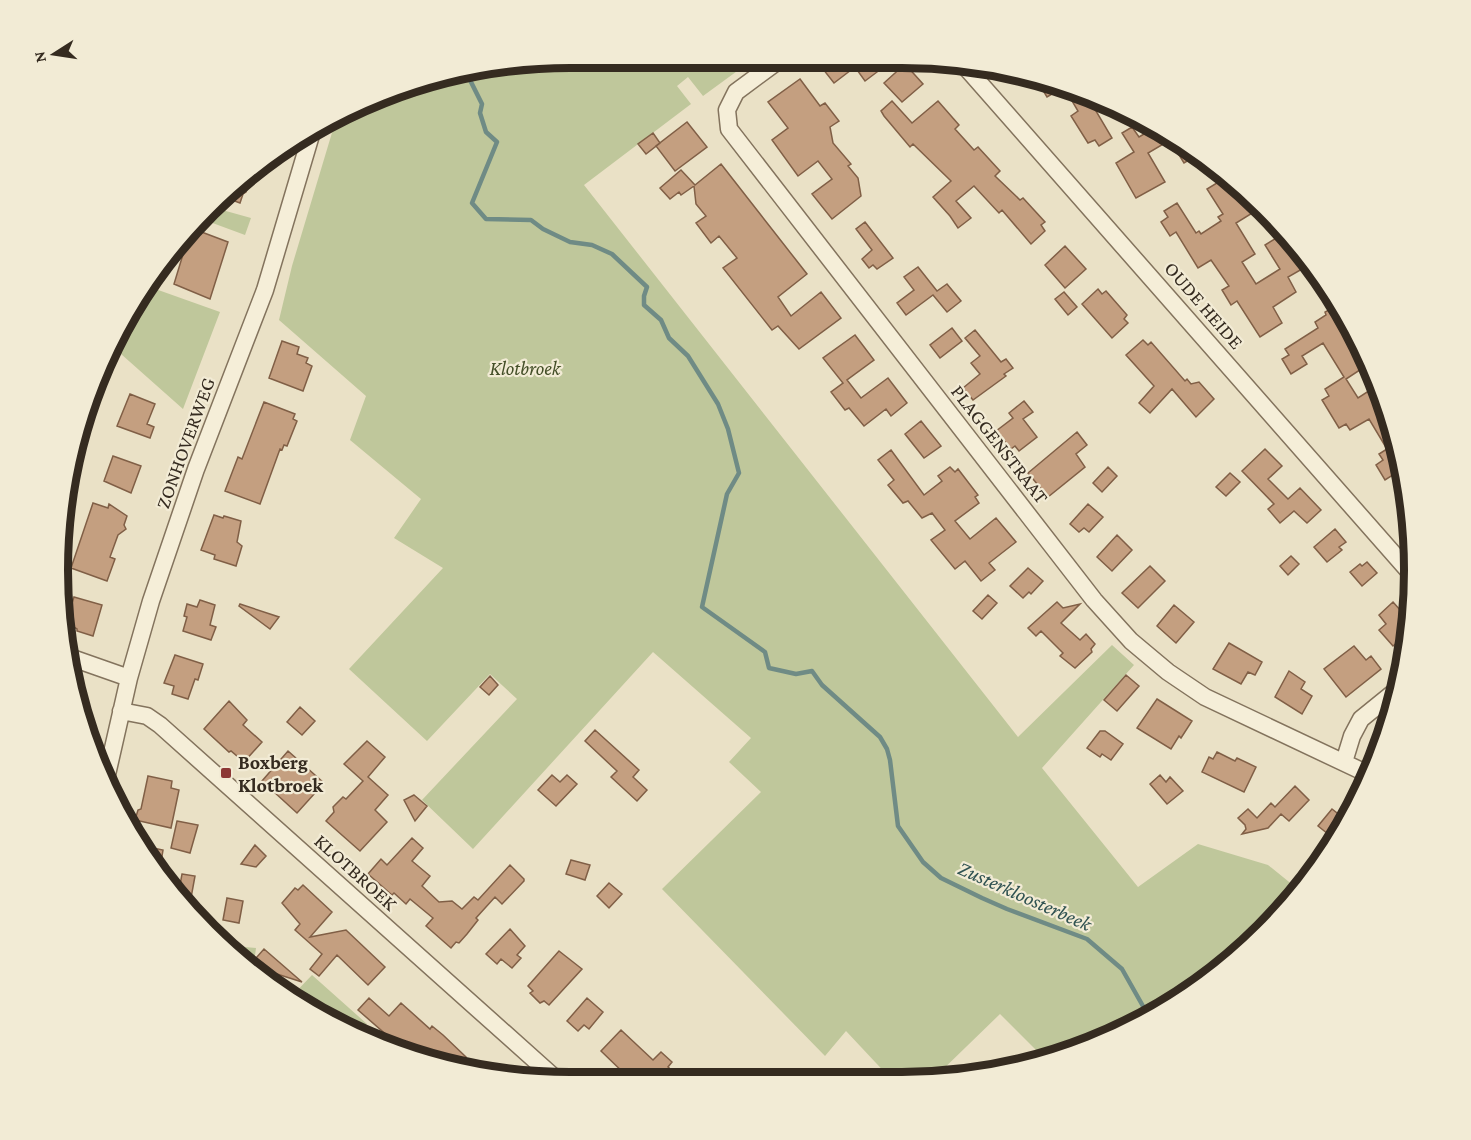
<svg xmlns="http://www.w3.org/2000/svg" width="1471" height="1140" font-family="'Crimson Pro',serif">
  <rect width="100%" height="100%" fill="#eae1c6"/>
  <!-- green -->
  <path fill="#bfc79b" d="M 570,57 L 755,58 L 703,96 L 688,77 L 677,86 L 691,104 L 584,185 L 1018,737 L 1112,645 L 1134,665 L 1042,768 L 1138,887 L 1198,844 L 1268,865 L 1299,890 L 1263,933 L 1186,997 L 1066,1056 L 1046,1060 L 1000,1014 L 933,1079 L 891,1079 L 846,1031 L 825,1056 L 662,889 L 761,792 L 729,762 L 751,738 L 653,652 L 473,849 L 422,800 L 517,699 L 490,674 L 427,741 L 349,669 L 443,568 L 394,538 L 421,499 L 350,440 L 366,396 L 279,320 L 292,266 L 337,116 L 437,75 Z
    M 208,206 L 251,218 L 245,235 L 199,218 Z
    M 147,286 L 220,312 L 183,409 L 112,346 L 126,314 Z
    M 222,945 L 256,948 L 253,971 Z
    M 312,975 L 367,1024 L 359,1033 L 289,999 Z"/>
  <g fill="none" stroke-linecap="round" stroke-linejoin="round">
    <!-- stream -->
    <path stroke="#6f8b85" stroke-width="4.5" d="M 461,71 L 468,76 L 482,104 L 480,113 L 486,132 L 497,142 L 472,203 L 486,219 L 531,220 L 543,229 L 570,242 L 592,245 L 612,254 L 647,287 L 644,296 L 644,305 L 661,320 L 669,338 L 688,356 L 718,404 L 728,429 L 739,473 L 727,494 L 702,607 L 765,652 L 769,668 L 796,674 L 812,671 L 822,685 L 880,737 L 887,749 L 890,760 L 898,826 L 923,862 L 941,878 L 982,898 L 1007,909 L 1087,939 L 1122,969 L 1148,1015"/>
  </g>
  <!-- building -->
  <path fill="#c49f80" stroke="#805f46" stroke-width="1.5" d="M 827,58 L 849,58 L 853,64 L 861,58 L 867,61 L 870,58 L 878,58 L 885,66 L 865,81 L 855,67 L 834,83 L 819,64 Z
    M 905,64 L 923,84 L 902,102 L 884,83 Z
    M 1033,74 L 1086,94 L 1112,138 L 1099,146 L 1095,140 L 1088,143 L 1071,116 L 1078,111 L 1064,87 L 1047,97 Z
    M 800,79 L 820,106 L 825,103 L 839,121 L 830,127 L 833,143 L 851,164 L 848,166 L 858,178 L 861,196 L 832,219 L 812,194 L 832,179 L 818,161 L 798,176 L 772,140 L 788,128 L 768,102 Z
    M 892,101 L 912,123 L 938,101 L 959,125 L 955,129 L 974,150 L 978,147 L 1000,171 L 995,176 L 1020,200 L 1023,198 L 1045,222 L 1041,225 L 1045,231 L 1031,244 L 1002,210 L 999,213 L 974,186 L 956,201 L 971,218 L 958,228 L 950,216 L 933,197 L 951,181 L 913,144 L 910,147 L 884,116 L 881,111 Z
    M 687,122 L 707,147 L 675,171 L 656,146 Z
    M 1132,127 L 1139,137 L 1156,127 L 1199,154 L 1184,163 L 1170,140 L 1148,153 L 1165,182 L 1136,198 L 1116,163 L 1134,152 L 1122,133 Z
    M 653,133 L 660,143 L 646,154 L 638,144 Z
    M 721,164 L 807,274 L 778,297 L 791,316 L 821,292 L 841,318 L 799,349 L 778,326 L 772,330 L 723,268 L 737,258 L 719,236 L 711,243 L 696,223 L 706,216 L 696,204 L 694,186 L 681,195 L 679,192 L 670,199 L 660,188 L 681,170 L 695,185 Z
    M 253,173 L 246,192 L 243,194 L 240,203 L 232,200 L 218,208 L 214,202 Z
    M 1225,178 L 1234,191 L 1238,189 L 1244,195 L 1254,212 L 1236,223 L 1255,254 L 1242,262 L 1256,284 L 1280,269 L 1265,245 L 1278,237 L 1283,245 L 1288,242 L 1309,265 L 1288,277 L 1296,292 L 1273,307 L 1282,323 L 1260,337 L 1237,301 L 1231,305 L 1222,290 L 1229,286 L 1211,260 L 1198,268 L 1176,232 L 1170,236 L 1161,222 L 1168,217 L 1164,211 L 1177,203 L 1196,233 L 1199,231 L 1201,234 L 1221,221 L 1218,217 L 1223,214 L 1207,189 Z
    M 865,222 L 893,258 L 877,269 L 873,265 L 869,268 L 862,259 L 872,250 L 856,229 Z
    M 191,228 L 228,242 L 210,299 L 174,284 Z
    M 1065,246 L 1086,269 L 1065,288 L 1045,265 Z
    M 918,267 L 937,291 L 947,284 L 961,301 L 947,312 L 933,295 L 906,315 L 897,303 L 914,290 L 904,277 Z
    M 1098,289 L 1102,294 L 1106,291 L 1127,315 L 1124,319 L 1128,323 L 1112,338 L 1082,304 Z
    M 1064,292 L 1077,307 L 1068,315 L 1055,299 Z
    M 1336,306 L 1341,314 L 1343,313 L 1354,334 L 1351,336 L 1369,364 L 1346,379 L 1358,398 L 1378,385 L 1404,468 L 1385,480 L 1376,465 L 1383,460 L 1379,454 L 1387,449 L 1369,419 L 1350,430 L 1346,424 L 1339,428 L 1322,400 L 1329,396 L 1325,389 L 1344,377 L 1323,343 L 1302,356 L 1307,364 L 1291,374 L 1282,359 L 1289,355 L 1285,349 L 1318,328 L 1315,322 L 1326,315 L 1325,312 Z
    M 952,328 L 962,341 L 940,358 L 930,345 Z
    M 975,330 L 1001,362 L 1006,359 L 1013,368 L 1004,374 L 1006,376 L 973,400 L 963,388 L 980,374 L 971,363 L 980,356 L 965,338 Z
    M 855,335 L 874,360 L 847,380 L 861,398 L 888,378 L 907,403 L 891,416 L 886,409 L 864,426 L 849,408 L 845,410 L 831,392 L 843,383 L 823,358 Z
    M 1143,340 L 1148,345 L 1151,342 L 1185,381 L 1187,379 L 1191,384 L 1199,382 L 1214,399 L 1196,417 L 1172,389 L 1150,413 L 1139,403 L 1154,386 L 1126,355 Z
    M 282,341 L 299,347 L 297,354 L 308,358 L 306,363 L 312,366 L 303,391 L 269,378 Z
    M 130,394 L 155,404 L 147,424 L 154,427 L 150,438 L 117,426 Z
    M 1024,401 L 1033,412 L 1023,419 L 1037,437 L 1019,451 L 1015,446 L 1011,449 L 996,431 L 1013,418 L 1009,413 Z
    M 264,402 L 295,414 L 293,419 L 297,421 L 287,446 L 284,445 L 282,450 L 280,449 L 260,504 L 225,491 L 238,457 L 242,459 Z
    M 921,421 L 941,446 L 924,458 L 905,434 Z
    M 1077,432 L 1087,445 L 1076,454 L 1085,467 L 1048,497 L 1028,473 Z
    M 1265,449 L 1282,466 L 1268,479 L 1288,499 L 1300,488 L 1321,510 L 1307,523 L 1294,511 L 1280,523 L 1268,509 L 1274,504 L 1242,471 Z
    M 891,450 L 924,495 L 942,481 L 938,476 L 950,467 L 955,472 L 958,469 L 978,495 L 975,497 L 979,503 L 955,521 L 970,539 L 996,518 L 1016,542 L 989,563 L 995,570 L 981,581 L 965,561 L 955,569 L 931,540 L 945,530 L 932,513 L 922,518 L 908,501 L 903,503 L 888,485 L 894,480 L 878,460 Z
    M 113,456 L 141,466 L 131,493 L 104,481 Z
    M 1108,467 L 1117,476 L 1102,492 L 1093,483 Z
    M 1230,473 L 1240,482 L 1226,496 L 1216,487 Z
    M 93,503 L 108,508 L 109,504 L 127,516 L 124,525 L 126,529 L 118,535 L 110,557 L 115,559 L 107,581 L 71,568 Z
    M 1088,504 L 1103,517 L 1089,532 L 1084,528 L 1079,532 L 1070,524 Z
    M 214,515 L 223,518 L 224,516 L 241,521 L 237,542 L 242,546 L 236,566 L 214,559 L 215,555 L 201,550 Z
    M 1335,529 L 1346,542 L 1339,547 L 1342,550 L 1327,562 L 1314,547 Z
    M 1117,535 L 1132,550 L 1112,571 L 1097,557 Z
    M 1291,556 L 1299,564 L 1288,575 L 1280,566 Z
    M 1367,562 L 1377,573 L 1362,586 L 1350,572 L 1360,564 L 1362,566 Z
    M 1150,566 L 1165,581 L 1138,608 L 1122,593 Z
    M 1028,568 L 1043,581 L 1031,594 L 1029,592 L 1023,598 L 1010,586 Z
    M 988,595 L 997,603 L 982,619 L 973,611 Z
    M 74,597 L 102,605 L 93,636 L 77,631 L 77,629 L 74,627 L 74,625 L 66,622 Z
    M 200,600 L 215,605 L 210,625 L 216,627 L 211,640 L 183,631 L 187,617 L 184,616 L 187,604 L 197,607 Z
    M 1057,602 L 1063,608 L 1080,604 L 1061,623 L 1080,640 L 1086,634 L 1095,644 L 1091,649 L 1092,652 L 1075,668 L 1060,656 L 1063,653 L 1041,631 L 1036,636 L 1028,628 Z
    M 1393,602 L 1409,620 L 1408,634 L 1393,646 L 1379,630 L 1386,624 L 1379,615 Z
    M 240,604 L 279,617 L 270,629 L 239,606 Z
    M 1174,605 L 1194,622 L 1176,643 L 1157,626 Z
    M 1229,643 L 1262,662 L 1255,675 L 1248,672 L 1241,684 L 1213,669 Z
    M 1354,646 L 1366,660 L 1371,656 L 1381,669 L 1346,697 L 1324,669 Z
    M 175,655 L 203,664 L 198,680 L 195,679 L 188,699 L 172,694 L 174,686 L 164,683 Z
    M 1289,671 L 1305,682 L 1301,689 L 1312,696 L 1302,714 L 1275,697 Z
    M 1126,675 L 1139,686 L 1117,711 L 1104,700 Z
    M 490,676 L 498,685 L 489,695 L 480,687 Z
    M 1157,699 L 1192,721 L 1181,738 L 1179,736 L 1171,749 L 1137,728 Z
    M 229,701 L 247,720 L 243,725 L 262,742 L 244,762 L 231,751 L 229,752 L 204,729 Z
    M 300,707 L 315,721 L 302,735 L 287,722 Z
    M 595,730 L 639,770 L 633,777 L 647,790 L 637,801 L 611,777 L 617,771 L 585,741 Z
    M 1100,731 L 1105,731 L 1123,744 L 1111,760 L 1102,754 L 1100,757 L 1087,748 Z
    M 367,741 L 385,757 L 368,777 L 388,795 L 375,810 L 387,822 L 360,851 L 326,821 L 334,812 L 333,807 L 343,797 L 346,799 L 363,781 L 344,764 Z
    M 288,751 L 324,783 L 297,813 L 262,781 Z
    M 1217,752 L 1235,761 L 1237,758 L 1256,767 L 1244,792 L 1202,772 L 1209,757 L 1213,759 Z
    M 552,775 L 560,782 L 567,775 L 577,784 L 556,806 L 538,790 Z
    M 1160,775 L 1166,782 L 1170,777 L 1183,791 L 1167,804 L 1150,784 Z
    M 148,776 L 172,781 L 171,788 L 179,790 L 171,828 L 135,820 L 138,810 L 141,809 Z
    M 1295,786 L 1309,800 L 1289,821 L 1281,814 L 1268,828 L 1242,834 L 1246,829 L 1245,825 L 1238,818 L 1248,809 L 1257,818 L 1271,803 L 1275,807 Z
    M 414,795 L 427,806 L 415,821 L 404,800 Z
    M 1332,809 L 1346,820 L 1333,838 L 1318,826 Z
    M 177,821 L 198,825 L 190,853 L 171,848 Z
    M 412,838 L 423,848 L 412,861 L 430,876 L 422,886 L 439,902 L 452,901 L 462,909 L 474,897 L 478,900 L 510,865 L 524,879 L 524,881 L 502,904 L 495,897 L 476,918 L 478,920 L 467,934 L 459,943 L 456,942 L 451,948 L 426,926 L 433,918 L 410,899 L 406,904 L 394,893 L 392,895 L 368,874 L 381,859 L 387,865 Z
    M 139,845 L 163,850 L 159,874 L 143,855 Z
    M 255,845 L 266,856 L 256,867 L 241,864 Z
    M 571,860 L 590,865 L 585,880 L 566,874 Z
    M 182,874 L 195,876 L 191,898 L 178,896 Z
    M 609,883 L 622,894 L 609,908 L 597,896 Z
    M 303,885 L 332,912 L 310,937 L 346,930 L 385,967 L 368,985 L 337,955 L 319,976 L 310,969 L 322,954 L 295,930 L 300,924 L 282,903 L 295,888 L 298,890 Z
    M 227,898 L 243,901 L 239,923 L 223,920 Z
    M 510,929 L 525,946 L 517,955 L 521,958 L 512,968 L 501,959 L 497,964 L 486,954 Z
    M 264,949 L 302,982 L 255,967 L 256,958 Z
    M 559,951 L 582,969 L 549,1005 L 544,1001 L 540,1003 L 530,993 L 533,991 L 528,986 Z
    M 369,998 L 389,1016 L 401,1003 L 430,1029 L 432,1026 L 443,1035 L 466,1057 L 463,1060 L 478,1073 L 413,1058 L 358,1010 Z
    M 587,998 L 603,1012 L 589,1029 L 584,1025 L 578,1031 L 567,1021 Z
    M 621,1030 L 653,1060 L 661,1052 L 672,1062 L 668,1067 L 674,1072 L 668,1079 L 630,1079 L 601,1051 Z"/>
  <g fill="none" stroke-linecap="round" stroke-linejoin="round">
    <defs>
      <path id="minor" d="M 782,58 L 736,92 L 727,110 L 729,129 L 1094,600 L 1131,641 L 1168,672 L 1205,697 L 1370,775
        M 962,63 L 1413,576
        M 72,658 L 129,678
        M 121,711 L 147,716 L 160,725 L 556,1079
        M 1344,762 L 1352,736 L 1361,719 L 1398,689
        M 106,779 L 129,678 L 151,601 L 196,469 L 265,290 L 314,125"/>
    </defs>
    <!-- minor casing -->
    <use href="#minor" stroke="#83735d" stroke-width="19"/>
    <!-- minor -->
    <use href="#minor" stroke="#f5eed8" stroke-width="16"/>
  </g>
  <!-- markers -->
  <rect fill="#8c3734" stroke="#f2ebd5" stroke-width="2" x="220" y="767" width="12" height="12" rx="3"/>
  <g text-anchor="middle" stroke-width="4.5" stroke-linejoin="round" paint-order="stroke">
    <!-- street labels -->
    <g font-size="20" fill="#352b20" stroke="#f2ebd5">
      <text transform="translate(1204 305) rotate(49)" y="7">OUDE HEIDE</text>
      <text transform="translate(185 443) rotate(-70)" y="7">ZONHOVERWEG</text>
      <text transform="translate(1000 444) rotate(52)" y="7">PLAGGENSTRAAT</text>
      <text transform="translate(356 872) rotate(42)" y="7">KLOTBROEK</text>
    </g>
    <!-- park labels -->
    <g font-size="20" font-style="italic" fill="#444f28" stroke="#f2ebd5">
      <text x="525" y="375">Klotbroek</text>
    </g>
    <!-- poi labels -->
    <g font-size="20" font-weight="bold" fill="#352b20" stroke="#f2ebd5" text-anchor="start">
      <text x="238" y="769">Boxberg<tspan x="238" dy="23">Klotbroek</tspan></text>
    </g>
    <!-- water labels -->
    <g font-size="21" font-style="italic" fill="#315352" stroke="#f2ebd5">
      <text transform="translate(1025 896) rotate(24)" y="7">Zusterkloosterbeek</text>
    </g>
  </g>
  <!-- crop -->
  <path d="M0 0H1471V1140H0ZM570 68H902A502 502 0 0 1 1404 570V570A502 502 0 0 1 902 1072H570A502 502 0 0 1 68 570V570A502 502 0 0 1 570 68Z" fill="#f2ebd5" fill-rule="evenodd"/>
  <path fill="none" stroke="#352b20" stroke-width="8" d="M570 68H902A502 502 0 0 1 1404 570V570A502 502 0 0 1 902 1072H570A502 502 0 0 1 68 570V570A502 502 0 0 1 570 68Z"/>
  <!-- north arrow -->
  <g transform="translate(54 54) rotate(258)" stroke="#f2ebd5" stroke-width="4.5" paint-order="stroke">
  <path d="M0-4.5L10 22L0 15L-10 22Z" fill="#352b20"/>
  <text y="-9" font-size="16" font-weight="bold" text-anchor="middle" fill="#352b20">N</text>
  </g>
</svg>
